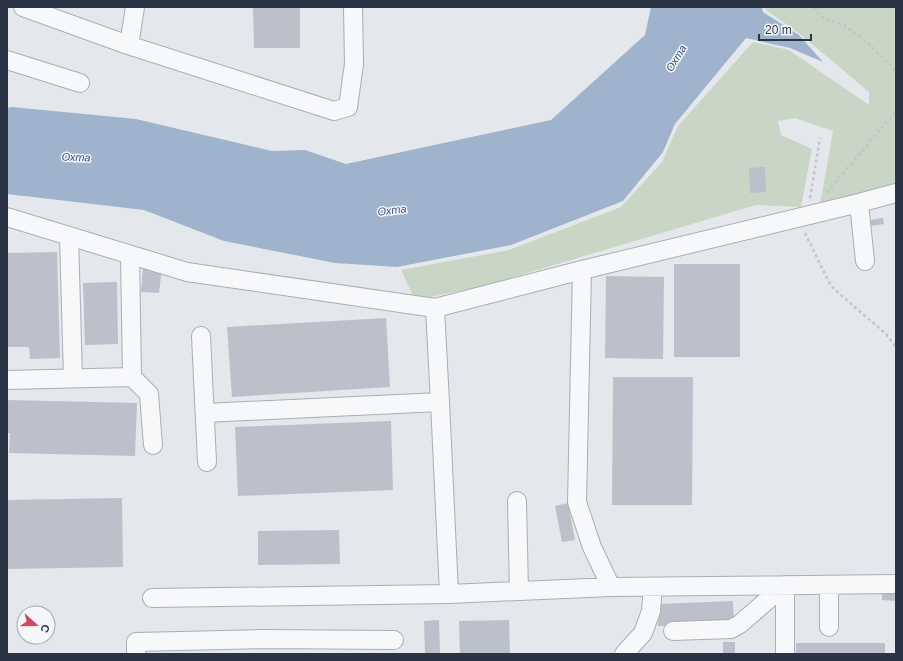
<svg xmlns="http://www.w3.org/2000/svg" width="903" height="661" font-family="Arial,sans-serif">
  <rect width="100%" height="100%" fill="#e4e7ec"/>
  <!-- green -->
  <path fill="#c9d6c5" d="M 765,7 L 896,7 L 896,184 L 820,204 L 833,131 L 795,118 L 778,121 L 781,135 L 812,149 L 801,207 L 756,205 L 480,287 L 415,300 L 401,270 L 509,250 L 621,207 L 662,162 L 678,126 L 753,42 L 789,50 L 869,105 L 869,92 L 800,34 L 766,10 Z"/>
  <!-- water -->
  <path fill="#9fb4cc" d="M 651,7 L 762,7 L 763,12 L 799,35 L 823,62 L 790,48 L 746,38 L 675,124 L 663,152 L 623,201 L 511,245 L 397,267 L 335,263 L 224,241 L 144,210 L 7,194 L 7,108 L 12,107 L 136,119 L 272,151 L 305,150 L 346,164 L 551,120 L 645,35 Z"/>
  <!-- building -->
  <path fill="#bbc0ca" d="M 253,7 L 300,7 L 300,48 L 254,48 Z
    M 765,167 L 766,192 L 750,193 L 749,168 Z
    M 883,218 L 884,224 L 871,226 L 870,220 Z
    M 57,252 L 60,358 L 30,359 L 29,347 L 7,347 L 7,253 Z
    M 674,264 L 740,264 L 740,357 L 674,357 Z
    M 143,267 L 162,268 L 159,293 L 141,292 Z
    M 606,276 L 664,277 L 663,359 L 605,358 Z
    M 117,282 L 118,344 L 85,345 L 83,283 Z
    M 386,318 L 390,387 L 232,397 L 227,327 Z
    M 613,377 L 693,377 L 692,505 L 612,505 Z
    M 7,400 L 137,403 L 135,456 L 9,453 L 10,433 L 7,433 Z
    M 391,421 L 393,490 L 238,496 L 235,427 Z
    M 122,498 L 123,567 L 7,569 L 7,500 Z
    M 568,503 L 575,540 L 562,542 L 555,506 Z
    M 339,530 L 340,564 L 258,565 L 258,531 Z
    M 882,593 L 895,594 L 895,601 L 882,600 Z
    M 733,601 L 734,623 L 658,626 L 659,604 Z
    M 439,620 L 440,654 L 425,654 L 424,621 Z
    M 509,620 L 510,654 L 460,654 L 459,621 Z
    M 723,642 L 735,642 L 735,654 L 723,654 Z
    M 796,643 L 885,643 L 885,654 L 796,654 Z"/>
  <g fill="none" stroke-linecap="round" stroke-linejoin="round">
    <defs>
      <path id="minor" d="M 23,7 L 128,45 L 334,111 L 348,107 L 354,64 L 353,7
        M 128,45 L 130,39 L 135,7
        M 7,60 L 80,83
        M 859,203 L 865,261
        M 7,217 L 187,272 L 435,308 L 582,270 L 859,203 L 896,193
        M 69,236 L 73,378
        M 582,270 L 577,502 L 592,547 L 611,587
        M 435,308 L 440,402 L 449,594
        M 201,336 L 207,462
        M 132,377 L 149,394 L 153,445
        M 7,380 L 132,377 L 130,255
        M 205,413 L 440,402
        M 517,501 L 519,591
        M 152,598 L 449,594 L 611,587 L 896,584
        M 829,627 L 829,585
        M 673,631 L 731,629 L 740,624 L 785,585 L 785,654
        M 136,654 L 136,642 L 262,639 L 394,640
        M 624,654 L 643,633 L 651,611 L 653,587"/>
    </defs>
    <!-- minor casing -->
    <use href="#minor" stroke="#a9aeb7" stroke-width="20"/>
    <!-- path -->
    <path stroke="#c2c5cb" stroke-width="2.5" stroke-dasharray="3 3" stroke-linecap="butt" d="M 814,7 L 821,16 L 828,20 L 844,25 L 869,44 L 892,67 L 896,72
      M 827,192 L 896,111
      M 810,198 L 820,138
      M 805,233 L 829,282 L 834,289 L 886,334 L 896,347"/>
    <!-- minor -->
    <use href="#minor" stroke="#f7f8fa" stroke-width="18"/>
  </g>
  <g text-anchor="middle" stroke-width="3" stroke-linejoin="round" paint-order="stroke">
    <!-- water labels -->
    <g font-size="11" font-style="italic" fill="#34527a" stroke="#f4f6f9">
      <text transform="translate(676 58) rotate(-58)" y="4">Охта</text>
      <text transform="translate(76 157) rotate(2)" y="4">Охта</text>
      <text transform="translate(392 210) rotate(-7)" y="4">Охта</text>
    </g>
  </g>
  <!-- border -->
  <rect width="903" height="661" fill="none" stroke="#2b3445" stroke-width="16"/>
  <!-- north arrow -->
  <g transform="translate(36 625) rotate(111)"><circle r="19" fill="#f4f6f9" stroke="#a4a8b1"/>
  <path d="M0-3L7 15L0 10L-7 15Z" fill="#d1495b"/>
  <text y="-6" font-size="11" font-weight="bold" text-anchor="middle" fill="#2b3445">С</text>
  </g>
  <!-- scale -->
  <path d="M759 34v6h52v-6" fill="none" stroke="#2b3445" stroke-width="2"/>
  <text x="765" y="34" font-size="12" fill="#2b3445" stroke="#f4f6f9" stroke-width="3" paint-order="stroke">20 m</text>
</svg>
